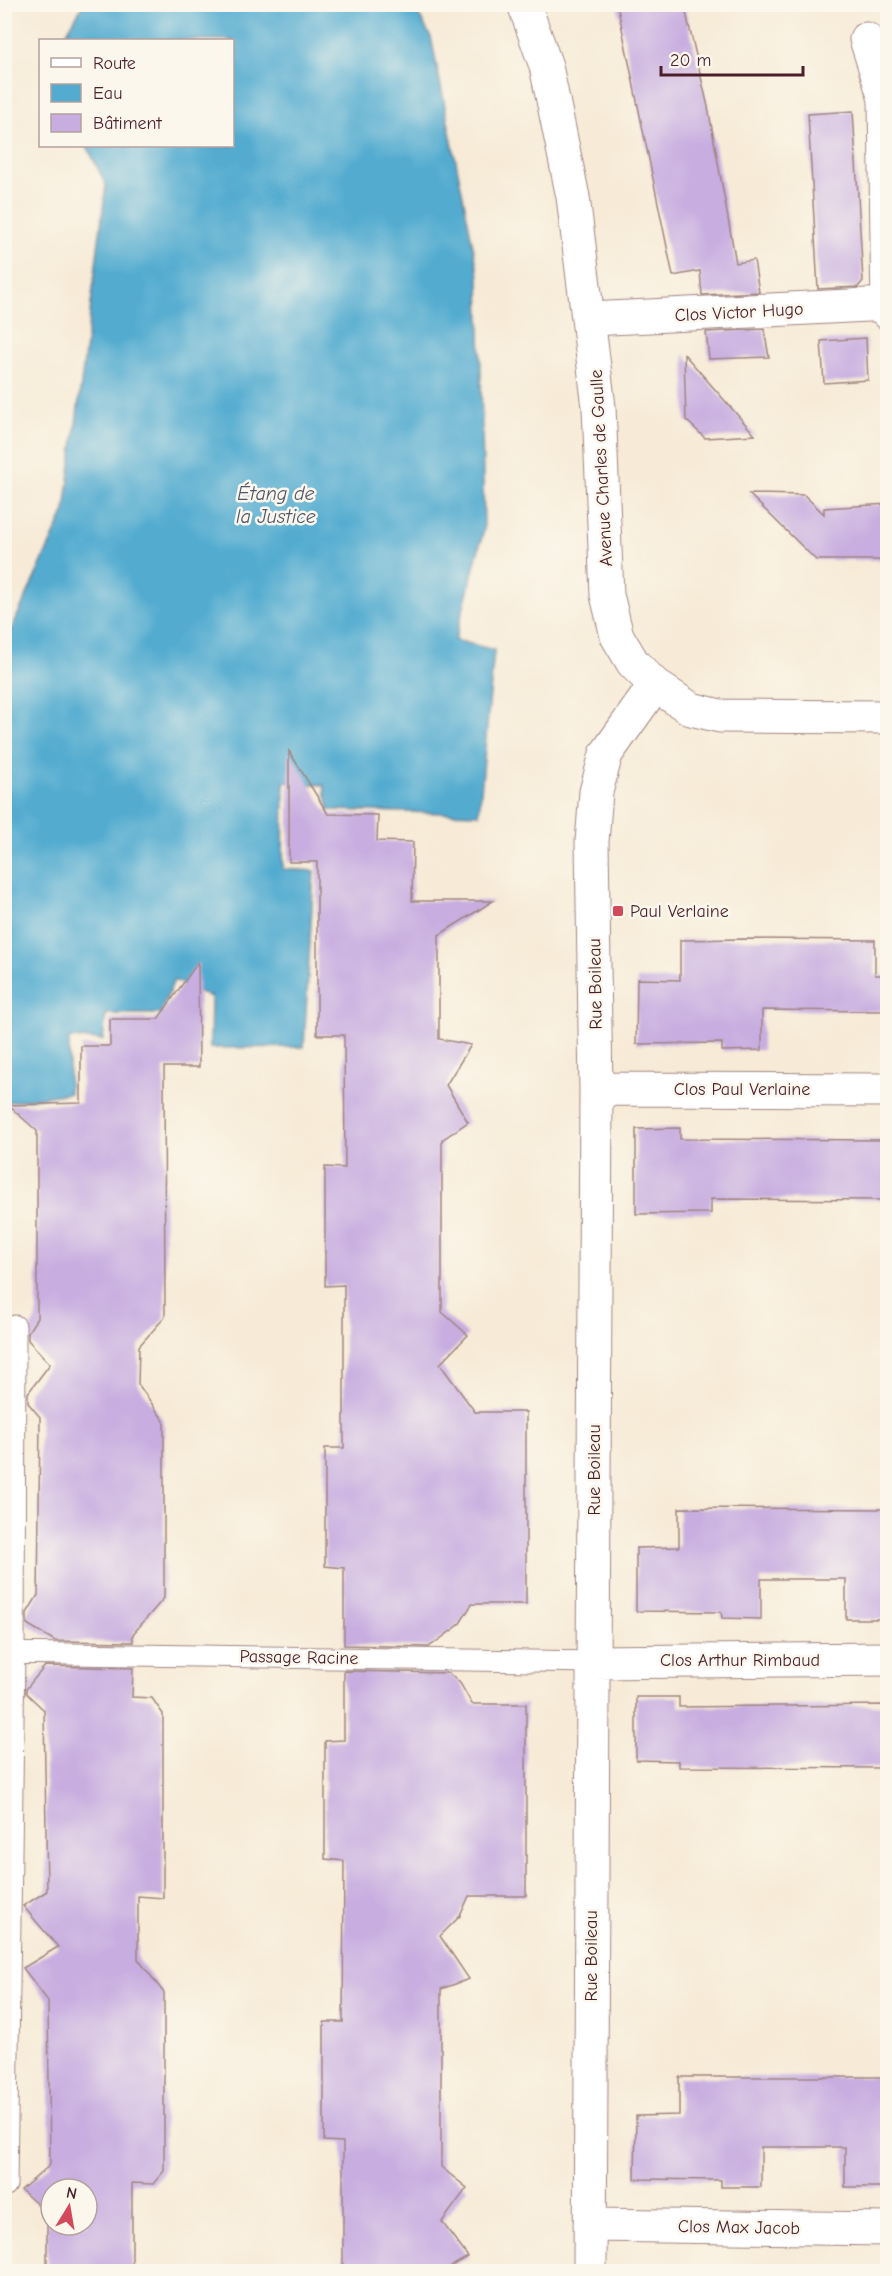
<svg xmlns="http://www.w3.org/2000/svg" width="892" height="2276" font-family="'Comic Neue',sans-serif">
  <rect width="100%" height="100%" fill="#fbf7ec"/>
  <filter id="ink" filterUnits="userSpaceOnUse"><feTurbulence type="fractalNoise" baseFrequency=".0167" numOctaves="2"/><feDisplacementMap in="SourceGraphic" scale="12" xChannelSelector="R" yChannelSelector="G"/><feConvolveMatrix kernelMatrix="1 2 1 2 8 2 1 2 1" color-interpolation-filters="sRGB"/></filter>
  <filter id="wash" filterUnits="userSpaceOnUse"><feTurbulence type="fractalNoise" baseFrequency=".008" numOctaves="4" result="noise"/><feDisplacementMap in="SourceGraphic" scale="24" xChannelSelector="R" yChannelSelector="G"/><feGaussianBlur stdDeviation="1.35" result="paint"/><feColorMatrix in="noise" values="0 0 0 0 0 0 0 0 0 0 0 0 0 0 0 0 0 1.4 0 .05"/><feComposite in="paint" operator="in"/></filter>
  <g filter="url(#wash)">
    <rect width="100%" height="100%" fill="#f7ebd7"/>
    <!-- water -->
    <path fill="#53acd0" stroke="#4e667e" stroke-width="1.5" d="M 83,5 L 413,5 L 431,37 L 479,276 L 484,529 L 455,640 L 494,650 L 479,814 L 329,810 L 324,785 L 284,782 L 283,869 L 314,871 L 304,1047 L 210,1048 L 211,997 L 174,980 L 160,1014 L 106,1014 L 103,1040 L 69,1038 L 69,1093 L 5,1103 L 5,643 L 65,511 L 106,185 L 87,146 L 232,146 L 232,40 L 62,40 Z"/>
    <g id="blocks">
      <!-- building -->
      <path fill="#c7ade0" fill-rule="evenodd" d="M 617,4 L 684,4 L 708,107 L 736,263 L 754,260 L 759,292 L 702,295 L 700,271 L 673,276 Z
        M 853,111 L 863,281 L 858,287 L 818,289 L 808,114 Z
        M 764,329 L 769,357 L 709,359 L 706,332 Z
        M 866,338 L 868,380 L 824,383 L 821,341 Z
        M 684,354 L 755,435 L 705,438 L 686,420 Z
        M 749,494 L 804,495 L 824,514 L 824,508 L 888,504 L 888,560 L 816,560 Z
        M 289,751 L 328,814 L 378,815 L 377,841 L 413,842 L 412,901 L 493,901 L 439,935 L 439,1039 L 471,1045 L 446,1085 L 468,1122 L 442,1140 L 442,1312 L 468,1335 L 440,1364 L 475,1412 L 526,1412 L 526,1604 L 472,1604 L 459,1625 L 429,1647 L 344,1645 L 344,1568 L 325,1566 L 325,1448 L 344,1448 L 344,1285 L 325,1286 L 325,1167 L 345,1168 L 344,1035 L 317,1035 L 317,862 L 289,862 Z
        M 741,939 L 875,940 L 875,975 L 888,975 L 888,1011 L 762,1010 L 762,1050 L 722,1051 L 722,1043 L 636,1044 L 637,979 L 680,980 L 680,940 Z
        M 198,962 L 199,1067 L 164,1067 L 165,1317 L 139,1346 L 138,1384 L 164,1421 L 164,1598 L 133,1634 L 133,1642 L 55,1641 L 27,1624 L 27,1613 L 38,1595 L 40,1417 L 28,1403 L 28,1393 L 50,1364 L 28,1340 L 28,1332 L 37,1318 L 37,1131 L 8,1105 L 81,1103 L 81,1046 L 110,1046 L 110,1019 L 158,1019 Z
        M 680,1128 L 680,1139 L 888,1140 L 888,1200 L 711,1199 L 711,1213 L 636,1214 L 636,1129 Z
        M 679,1508 L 888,1509 L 888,1619 L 846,1619 L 846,1579 L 761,1579 L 761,1619 L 722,1618 L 721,1612 L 636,1611 L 636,1548 L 679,1547 Z
        M 45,1666 L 133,1668 L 132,1697 L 152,1698 L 163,1714 L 163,1898 L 138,1896 L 138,1959 L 164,1993 L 164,2171 L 153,2184 L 132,2183 L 132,2271 L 47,2271 L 47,2213 L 21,2190 L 50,2165 L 48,2001 L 23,1968 L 58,1947 L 23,1906 L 47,1891 L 44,1710 L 26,1693 L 26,1689 ZM 51,2189 L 87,2189 L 87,2225 L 51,2225 Z
        M 344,1671 L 448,1673 L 460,1683 L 472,1704 L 526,1704 L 526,1896 L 469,1896 L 460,1916 L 440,1936 L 469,1979 L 441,1989 L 441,2167 L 467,2188 L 442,2222 L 468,2257 L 443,2271 L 343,2271 L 343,2142 L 324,2141 L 324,2022 L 343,2022 L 344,1861 L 325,1859 L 325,1741 L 344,1740 Z
        M 636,1697 L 679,1697 L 679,1707 L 888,1705 L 888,1768 L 679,1767 L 679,1761 L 636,1760 Z
        M 679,2077 L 888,2077 L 885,2187 L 845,2187 L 845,2147 L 761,2147 L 761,2187 L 721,2187 L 721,2180 L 635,2179 L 636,2116 L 679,2115 Z"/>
    </g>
  </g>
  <g filter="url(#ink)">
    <use href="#blocks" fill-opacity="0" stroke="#a08581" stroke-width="1.5"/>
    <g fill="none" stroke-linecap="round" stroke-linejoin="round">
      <defs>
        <path id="service" d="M 4,1653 L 593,1662
          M 6,2185 L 14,1653 L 15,1326"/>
        <path id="minor" d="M 866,39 L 885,99 L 888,313
          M 590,319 L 888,304
          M 596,1089 L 888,1090
          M 593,1662 L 888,1659
          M 590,2225 L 888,2229
          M 590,2272 L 596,1089 L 592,842 L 596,792 L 606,754 L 655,685"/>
        <path id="tertiary" d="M 524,4 L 546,66 L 573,197 L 599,407 L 607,595 L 617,636 L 633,663 L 655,685 L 691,709 L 720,716 L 888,717"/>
      </defs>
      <!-- service casing -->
      <use href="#service" stroke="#a08581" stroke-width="23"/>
      <!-- minor casing -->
      <use href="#minor" stroke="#a08581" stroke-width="35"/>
      <!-- tertiary casing -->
      <use href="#tertiary" stroke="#a08581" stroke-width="35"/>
      <!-- service -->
      <use href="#service" stroke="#fff" stroke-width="21"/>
      <!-- minor -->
      <use href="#minor" stroke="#fff" stroke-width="33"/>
      <!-- tertiary -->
      <use href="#tertiary" stroke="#fff" stroke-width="33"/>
    </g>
  </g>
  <!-- markers -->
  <rect fill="#d1495b" stroke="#fbf7ec" stroke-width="2" x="612" y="905" width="12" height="12" rx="3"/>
  <g text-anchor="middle" stroke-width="5" stroke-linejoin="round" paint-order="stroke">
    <!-- street labels -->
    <g font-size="18" fill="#4a1f2b" stroke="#fbf7ec">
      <text transform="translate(739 312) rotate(-3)" y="6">Clos Victor Hugo</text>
      <text transform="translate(601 468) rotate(-93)" y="6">Avenue Charles de Gaulle</text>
      <text transform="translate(595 984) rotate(-91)" y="6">Rue Boileau</text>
      <text x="742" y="1095">Clos Paul Verlaine</text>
      <text transform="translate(594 1470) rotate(-90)" y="6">Rue Boileau</text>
      <text transform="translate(299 1657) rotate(1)" y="6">Passage Racine</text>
      <text x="740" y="1666">Clos Arthur Rimbaud</text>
      <text transform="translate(591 1956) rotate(-90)" y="6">Rue Boileau</text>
      <text transform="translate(739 2227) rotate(1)" y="6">Clos Max Jacob</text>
    </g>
    <!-- poi labels -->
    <g font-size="18" fill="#4a1f2b" stroke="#fbf7ec" text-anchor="start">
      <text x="630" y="917">Paul Verlaine</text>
    </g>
    <!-- water labels -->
    <g font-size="20" font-style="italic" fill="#4e576d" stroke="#fbf7ec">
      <text x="276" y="500">Étang de<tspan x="276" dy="23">la Justice</tspan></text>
    </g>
  </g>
  <!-- margin -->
  <rect width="892" height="2276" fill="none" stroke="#fbf7ec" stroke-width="24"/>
  <!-- legend -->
  <rect x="39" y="39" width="195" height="108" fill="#fbf7ec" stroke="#b4a19f" stroke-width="1.5"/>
  <rect x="51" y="58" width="30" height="9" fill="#ffffff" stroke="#b4a19f" stroke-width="1.5"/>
  <text x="93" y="69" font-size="18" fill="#4a1f2b">Route</text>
  <rect x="51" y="84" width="30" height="18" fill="#53acd0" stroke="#b4a19f" stroke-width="1.5"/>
  <text x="93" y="99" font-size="18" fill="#4a1f2b">Eau</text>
  <rect x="51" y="114" width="30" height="18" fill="#c7ade0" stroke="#b4a19f" stroke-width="1.5"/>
  <text x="93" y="129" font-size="18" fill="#4a1f2b">Bâtiment</text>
  <!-- north arrow -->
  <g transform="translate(69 2207) rotate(11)"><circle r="28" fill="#fbf7ec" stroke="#b4a19f" stroke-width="1.5"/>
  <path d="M0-4.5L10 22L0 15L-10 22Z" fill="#d1495b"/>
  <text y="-9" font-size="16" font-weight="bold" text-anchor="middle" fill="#4a1f2b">N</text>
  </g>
  <!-- scale -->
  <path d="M661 66v9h142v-9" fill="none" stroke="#4a1f2b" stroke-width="3"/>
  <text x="670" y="66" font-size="18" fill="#4a1f2b" stroke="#fbf7ec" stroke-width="4.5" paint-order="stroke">20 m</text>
</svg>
